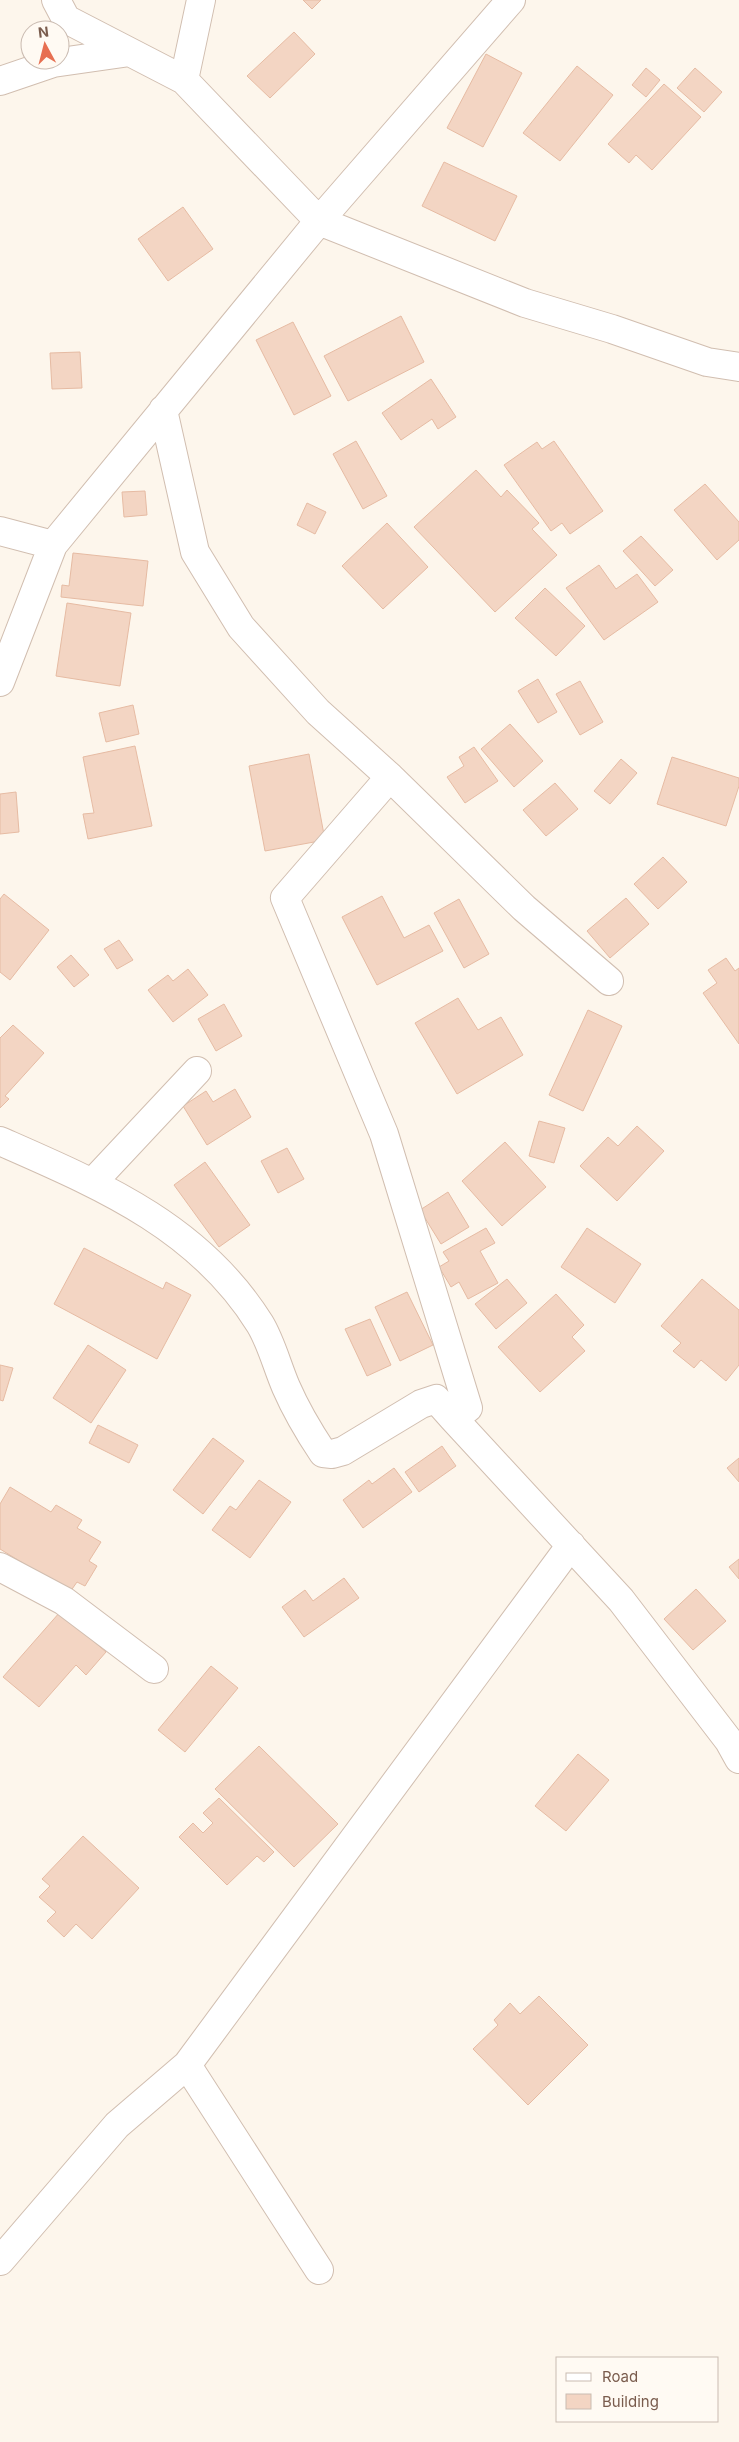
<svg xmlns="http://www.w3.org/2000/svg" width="739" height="2442" font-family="Inter,sans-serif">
  <rect width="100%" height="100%" fill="#fdf6ec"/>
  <!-- building -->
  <path fill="#f3d5c3" stroke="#e6bba3" d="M 303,0 L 321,0 L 312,9 Z
    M 294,32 L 315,54 L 270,98 L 247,76 Z
    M 486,54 L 522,73 L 483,147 L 447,128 Z
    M 577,66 L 613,95 L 560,161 L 523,133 Z
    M 646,68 L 660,80 L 646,97 L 632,85 Z
    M 695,68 L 722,92 L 704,112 L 677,88 Z
    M 664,84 L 701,117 L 652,170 L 636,155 L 629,163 L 608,144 Z
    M 444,162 L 517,196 L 495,241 L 422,206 Z
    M 183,207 L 213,249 L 168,281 L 138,239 Z
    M 401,316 L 424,362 L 348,401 L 324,356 Z
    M 293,322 L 331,396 L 294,415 L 256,340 Z
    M 80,352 L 82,388 L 52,389 L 50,353 Z
    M 431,379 L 456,417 L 438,429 L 432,419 L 401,440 L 382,413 Z
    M 356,441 L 387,496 L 363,509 L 333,454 Z
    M 554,441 L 603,511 L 570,534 L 562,523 L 551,531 L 504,465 L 537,442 L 542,449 Z
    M 476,470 L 501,497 L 507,490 L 539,523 L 532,529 L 557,555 L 495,612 L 414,527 Z
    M 705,484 L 739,522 L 739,540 L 717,560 L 674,510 Z
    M 145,491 L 147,515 L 124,517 L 122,492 Z
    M 307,503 L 326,512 L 315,534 L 297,525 Z
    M 387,523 L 428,567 L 383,609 L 342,566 Z
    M 641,536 L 673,570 L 655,586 L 623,551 Z
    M 73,553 L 148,561 L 143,606 L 61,597 L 62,585 L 69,586 Z
    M 599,565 L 616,589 L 637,574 L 658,602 L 604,640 L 566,588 Z
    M 545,588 L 585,626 L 556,656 L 515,618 Z
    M 67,603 L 131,613 L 120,686 L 56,676 Z
    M 538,679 L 557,712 L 538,723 L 518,691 Z
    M 580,681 L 603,722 L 580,735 L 556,694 Z
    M 133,705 L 139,734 L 106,742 L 99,713 Z
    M 510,724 L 543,761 L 514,787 L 481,749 Z
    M 135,746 L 152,826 L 88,839 L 83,814 L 94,813 L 83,757 Z
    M 474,747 L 498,781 L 465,803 L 447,777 L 464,766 L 459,757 Z
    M 309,754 L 325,840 L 265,851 L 249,766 Z
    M 672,757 L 739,778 L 739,786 L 726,826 L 657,804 Z
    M 621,759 L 637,773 L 610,804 L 594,791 Z
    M 555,783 L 578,809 L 546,836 L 523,810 Z
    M 16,792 L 19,832 L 0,834 L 0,794 Z
    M 663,857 L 687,882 L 658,909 L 634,884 Z
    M 4,894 L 49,930 L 10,980 L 0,972 L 0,899 Z
    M 382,896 L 404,938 L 429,925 L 443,951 L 377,985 L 342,917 Z
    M 626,898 L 649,924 L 610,958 L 587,931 Z
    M 459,899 L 489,954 L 464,968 L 434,913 Z
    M 119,940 L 133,960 L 117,969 L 104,949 Z
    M 71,955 L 89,975 L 74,987 L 57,967 Z
    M 726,958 L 735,971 L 739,968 L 739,1044 L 703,993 L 717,983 L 708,970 Z
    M 188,969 L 208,995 L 173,1022 L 148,990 L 168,975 L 173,981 Z
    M 458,998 L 478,1030 L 501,1017 L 523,1055 L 457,1094 L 415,1023 Z
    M 224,1004 L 242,1036 L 216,1051 L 198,1019 Z
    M 588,1010 L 622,1026 L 583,1111 L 549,1095 Z
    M 13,1025 L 44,1053 L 5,1096 L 9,1099 L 0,1108 L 0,1038 Z
    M 235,1089 L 251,1117 L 207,1145 L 183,1106 L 206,1091 L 213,1102 Z
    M 539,1121 L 565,1128 L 554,1163 L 529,1156 Z
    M 637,1126 L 664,1151 L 617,1201 L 580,1166 L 608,1137 L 618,1146 Z
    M 505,1142 L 546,1187 L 502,1226 L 462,1181 Z
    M 287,1148 L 304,1179 L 278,1193 L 261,1161 Z
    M 205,1162 L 250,1225 L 219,1247 L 174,1185 Z
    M 448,1192 L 469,1227 L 441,1244 L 420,1210 Z
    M 486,1228 L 495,1243 L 480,1251 L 498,1283 L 468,1299 L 459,1282 L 451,1287 L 439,1267 L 449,1261 L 443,1252 Z
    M 587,1228 L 641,1264 L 615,1303 L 561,1267 Z
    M 84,1248 L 163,1289 L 166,1282 L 191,1295 L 157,1359 L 54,1304 Z
    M 507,1279 L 527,1303 L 496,1329 L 475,1304 Z
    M 702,1279 L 739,1310 L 739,1365 L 726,1381 L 701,1360 L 694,1368 L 673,1351 L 681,1343 L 661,1326 Z
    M 407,1292 L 433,1345 L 400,1361 L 375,1307 Z
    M 556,1294 L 584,1325 L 572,1337 L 585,1351 L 540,1392 L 498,1347 Z
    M 370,1319 L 391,1365 L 367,1376 L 345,1329 Z
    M 88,1345 L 126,1370 L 91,1423 L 53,1398 Z
    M 0,1365 L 13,1368 L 3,1401 L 0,1400 Z
    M 98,1425 L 138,1445 L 129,1463 L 89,1443 Z
    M 213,1438 L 244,1461 L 203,1514 L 173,1490 Z
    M 442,1446 L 456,1466 L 419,1492 L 405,1472 Z
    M 739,1458 L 739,1482 L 727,1468 Z
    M 394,1468 L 412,1492 L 363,1528 L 343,1500 L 369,1480 L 372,1484 Z
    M 259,1480 L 291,1502 L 250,1558 L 212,1530 L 230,1506 L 236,1510 Z
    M 10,1487 L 51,1512 L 56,1505 L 82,1520 L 77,1528 L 101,1542 L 89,1561 L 97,1566 L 85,1586 L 77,1582 L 70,1592 L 0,1549 L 0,1504 Z
    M 739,1559 L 739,1579 L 729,1567 Z
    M 344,1578 L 359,1598 L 304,1637 L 282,1607 L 305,1590 L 313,1601 Z
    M 696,1589 L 726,1621 L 693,1650 L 664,1619 Z
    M 60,1612 L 106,1652 L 86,1675 L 76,1665 L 39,1707 L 3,1677 Z
    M 211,1666 L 238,1688 L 185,1752 L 158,1730 Z
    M 259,1746 L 338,1824 L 294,1867 L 215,1789 Z
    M 578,1754 L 609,1780 L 566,1831 L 535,1806 Z
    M 219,1798 L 274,1852 L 264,1862 L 257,1856 L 227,1885 L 179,1837 L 193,1823 L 203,1833 L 213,1823 L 203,1813 Z
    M 83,1836 L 139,1888 L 92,1939 L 76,1924 L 64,1937 L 47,1921 L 56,1912 L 39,1897 L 50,1886 L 42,1879 Z
    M 539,1996 L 588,2045 L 528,2105 L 473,2049 L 498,2025 L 494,2020 L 510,2003 L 520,2014 Z"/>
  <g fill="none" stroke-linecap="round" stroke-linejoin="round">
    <defs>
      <path id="street" d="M 56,0 L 66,19 L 184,80
        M 201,0 L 184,80 L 319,221 L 525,303 L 612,329 L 707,362 L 739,367
        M 0,81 L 53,63 L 130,52
        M 163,410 L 195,552 L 241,627 L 318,712 L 390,777 L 524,908 L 609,981
        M 0,531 L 53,545
        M 0,682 L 53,545 L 319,221 L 511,0
        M 0,1141 C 100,1185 199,1226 260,1324 C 271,1342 277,1366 286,1387 C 296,1410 309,1432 323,1453 L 332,1454 L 343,1451 L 421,1404 L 436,1399 L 452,1417 L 468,1408 L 384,1134 L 285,898 L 390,777
        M 93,1182 L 197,1071
        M 452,1417 L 621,1600 L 729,1741 L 739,1759
        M 0,1567 L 64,1601 L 154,1669
        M 187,2065 L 319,2270
        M 0,2261 L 117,2125 L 187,2065 L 571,1545"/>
    </defs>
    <!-- street casing -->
    <use href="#street" stroke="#d1beb0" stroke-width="30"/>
    <!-- street -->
    <use href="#street" stroke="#fff" stroke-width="28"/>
  </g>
  <!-- legend -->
  <rect x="556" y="2357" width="162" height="65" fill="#fffaf3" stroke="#cabbb1"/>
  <rect x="566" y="2373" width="25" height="8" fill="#ffffff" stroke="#cabbb1"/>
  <text x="602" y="2382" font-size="15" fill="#7a5c4d">Road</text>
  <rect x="566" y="2394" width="25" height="15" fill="#f3d5c3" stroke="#cabbb1"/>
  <text x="602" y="2407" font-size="15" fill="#7a5c4d">Building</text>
  <!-- north arrow -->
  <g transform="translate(45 45) rotate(353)"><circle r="24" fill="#fffaf3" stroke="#cabbb1"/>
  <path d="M0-4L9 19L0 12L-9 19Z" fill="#e76f51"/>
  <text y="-8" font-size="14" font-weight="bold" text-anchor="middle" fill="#7a5c4d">N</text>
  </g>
</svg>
